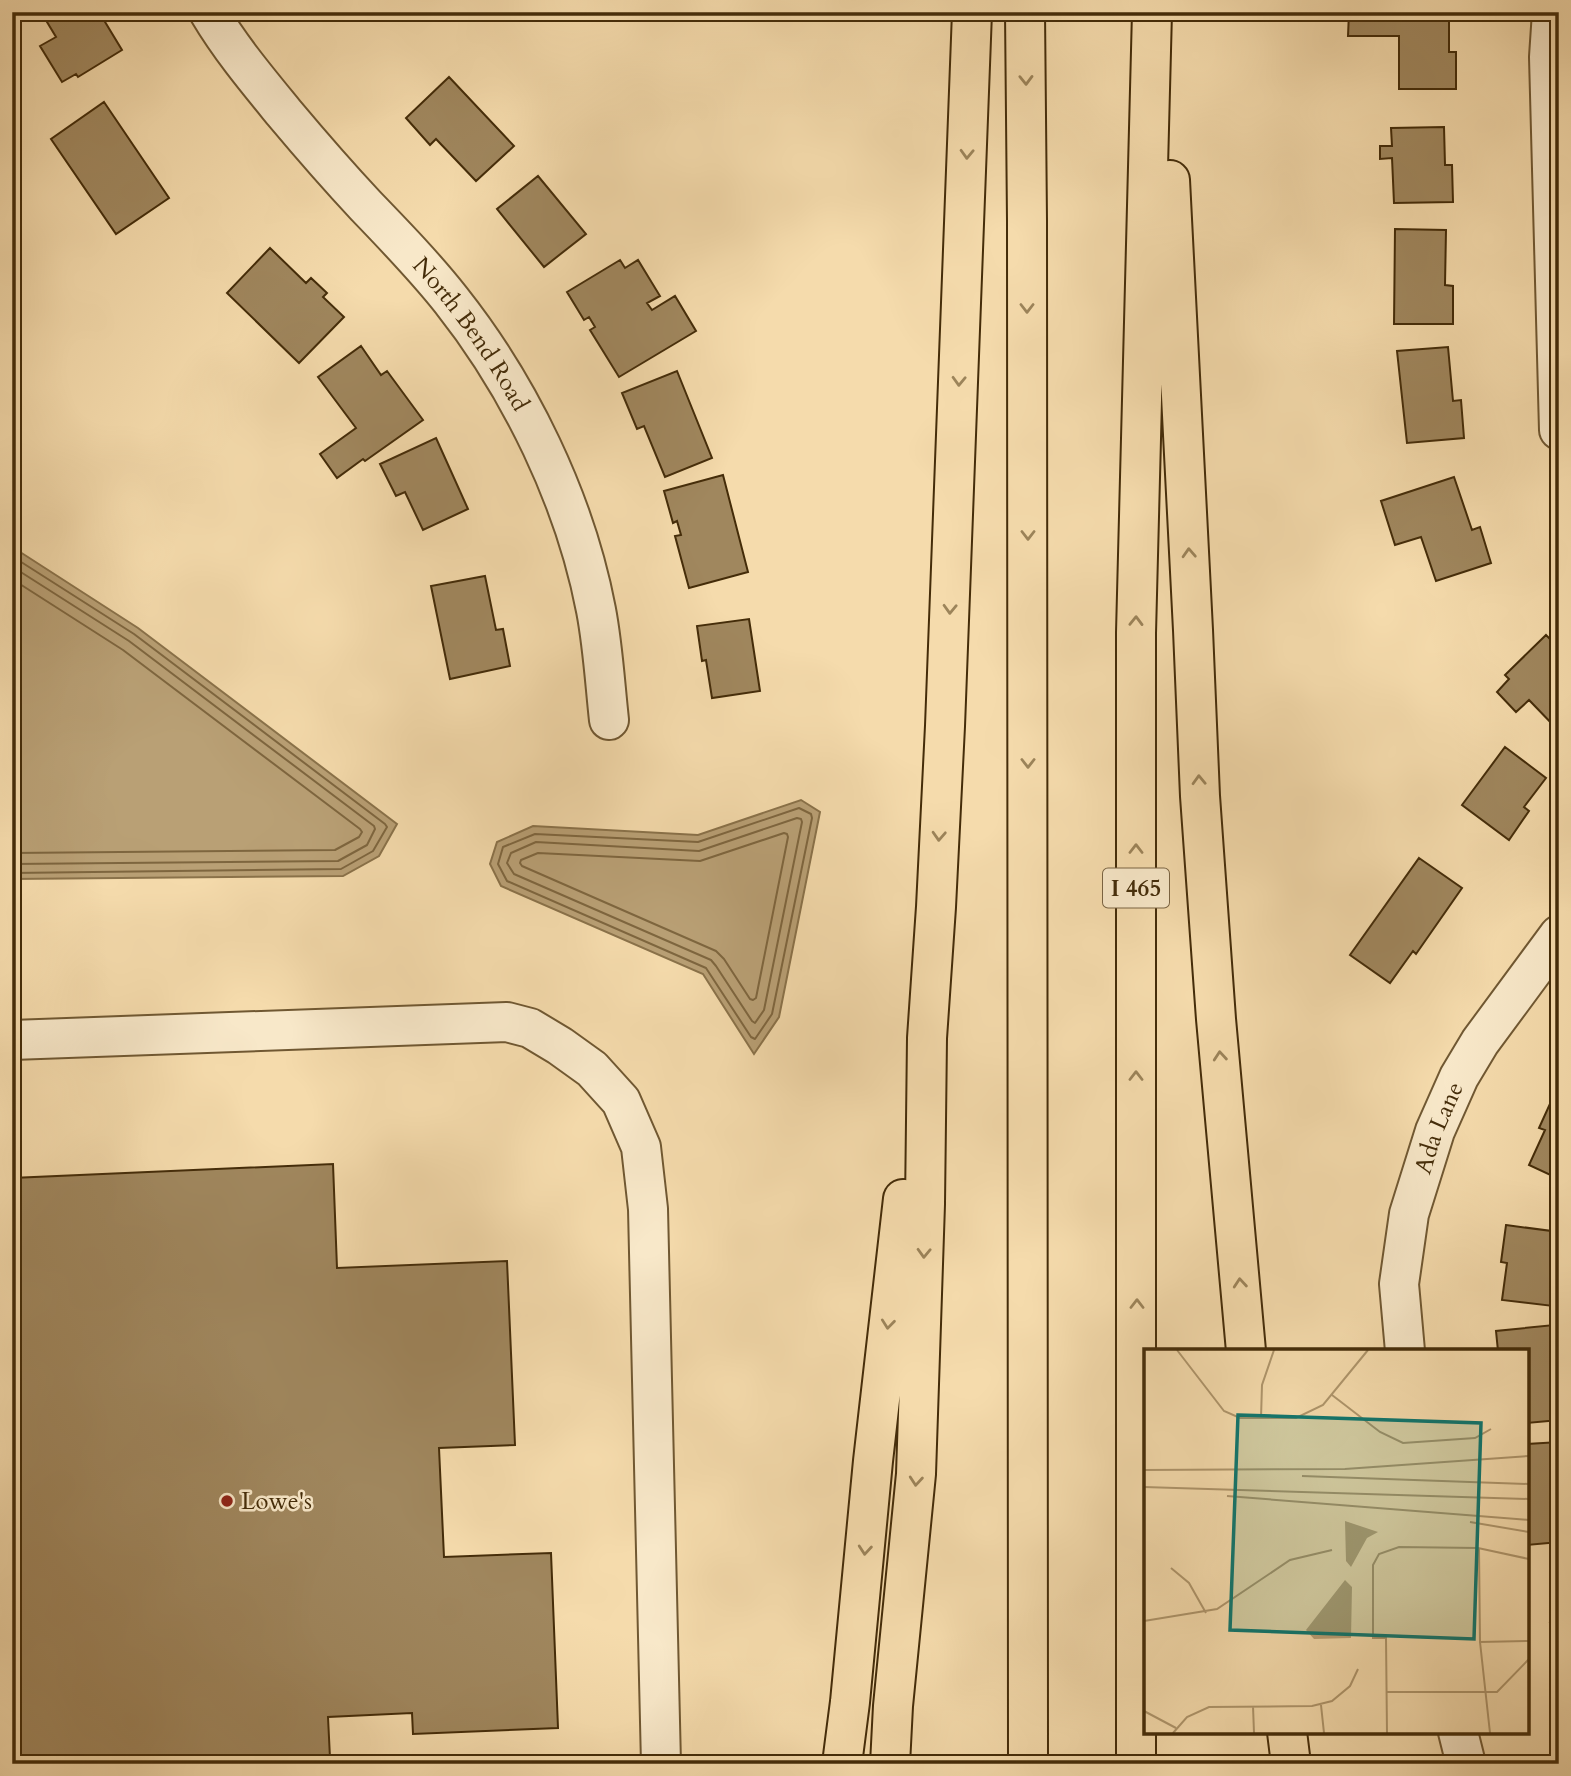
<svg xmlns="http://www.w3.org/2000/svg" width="1571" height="1776" font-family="Cardo,serif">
  <rect width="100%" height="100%" fill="#f5dbac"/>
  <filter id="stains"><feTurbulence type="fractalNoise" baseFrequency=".00286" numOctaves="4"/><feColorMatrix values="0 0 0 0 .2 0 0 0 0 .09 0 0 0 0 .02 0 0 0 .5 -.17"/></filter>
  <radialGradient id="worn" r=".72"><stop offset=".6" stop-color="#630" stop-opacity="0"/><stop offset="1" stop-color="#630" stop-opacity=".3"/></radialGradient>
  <!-- water -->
  <path fill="#b9a075" stroke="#8a724a" stroke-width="2" d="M 17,550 L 138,628 L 397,824 L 379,856 L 343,876 L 12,879 L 12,555 Z
    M 801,800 L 820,812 L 779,1017 L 754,1054 L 703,974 L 501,886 L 490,864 L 497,842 L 533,826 L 698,835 Z"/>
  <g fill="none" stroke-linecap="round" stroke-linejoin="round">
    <!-- shore -->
    <path stroke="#7e663f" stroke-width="2" d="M 12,559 L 18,560 L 134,634 L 385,824 L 387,827 L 373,851 L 341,869 L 12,873
      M 12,568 L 16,569 L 129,641 L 374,826 L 375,829 L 367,845 L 338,861 L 12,864
      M 12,579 L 123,650 L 360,829 L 362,832 L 359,837 L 335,850 L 12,853
      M 799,808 L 811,814 L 812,818 L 772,1014 L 755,1039 L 751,1037 L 706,968 L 507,881 L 498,864 L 503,847 L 535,834 L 698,842 Z
      M 797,818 L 801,819 L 802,822 L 764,1010 L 755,1023 L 752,1021 L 716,966 L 711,960 L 514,874 L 507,863 L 511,853 L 536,842 L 699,851 Z
      M 784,833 L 787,834 L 788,837 L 756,998 L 753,1000 L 750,999 L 724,959 L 716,951 L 522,866 L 520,863 L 521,860 L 538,853 L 700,861 Z"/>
  </g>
  <!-- building -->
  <path fill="#a0875e" stroke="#442c09" stroke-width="2" d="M 41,12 L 99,12 L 122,50 L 78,77 L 76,74 L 62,82 L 40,46 L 56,37 Z
    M 1349,12 L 1449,12 L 1449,52 L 1456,52 L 1456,89 L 1399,89 L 1399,36 L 1348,36 Z
    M 449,77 L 514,146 L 476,181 L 436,139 L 430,145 L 406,118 Z
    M 104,102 L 169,198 L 116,234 L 51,139 Z
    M 1444,127 L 1445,165 L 1452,165 L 1453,202 L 1394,203 L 1392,158 L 1380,159 L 1380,146 L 1392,146 L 1391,128 Z
    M 538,176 L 586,234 L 544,267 L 497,209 Z
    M 1395,229 L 1446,230 L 1445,285 L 1453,286 L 1453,324 L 1394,324 Z
    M 270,248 L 306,283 L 311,278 L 327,293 L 323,297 L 344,317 L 299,363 L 227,293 Z
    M 620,260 L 625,268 L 638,260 L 660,296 L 647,303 L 652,310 L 675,296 L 696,331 L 619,377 L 590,330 L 595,327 L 589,317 L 584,320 L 567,292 Z
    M 361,346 L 381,375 L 387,371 L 423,420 L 365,461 L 363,459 L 337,478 L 320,454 L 356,428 L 318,377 Z
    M 1448,347 L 1453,401 L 1461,400 L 1464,438 L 1407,443 L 1397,351 Z
    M 677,371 L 712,458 L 665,477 L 644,426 L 637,429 L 622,393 Z
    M 436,438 L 468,509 L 423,530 L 405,492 L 396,496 L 380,464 Z
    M 723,475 L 748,572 L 689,588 L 675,536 L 681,535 L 677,521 L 673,523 L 664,491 Z
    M 1454,477 L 1472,530 L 1480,527 L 1491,563 L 1436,581 L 1421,537 L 1395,545 L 1381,501 Z
    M 485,576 L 496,630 L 503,629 L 510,666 L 450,679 L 431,586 Z
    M 749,619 L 760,691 L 712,698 L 706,660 L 702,661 L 697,626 Z
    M 1546,635 L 1559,648 L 1559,727 L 1557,729 L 1529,700 L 1516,712 L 1497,692 L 1509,679 L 1505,675 Z
    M 1505,747 L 1546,778 L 1524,807 L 1529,811 L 1509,840 L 1462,805 Z
    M 1419,858 L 1462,888 L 1416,954 L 1413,951 L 1390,983 L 1350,955 Z
    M 1554,1095 L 1559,1097 L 1559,1179 L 1529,1165 L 1545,1130 L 1539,1128 Z
    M 333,1164 L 337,1268 L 507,1261 L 515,1445 L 439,1448 L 444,1557 L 551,1553 L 558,1728 L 413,1734 L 412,1713 L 328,1717 L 330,1758 L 180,1764 L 12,1764 L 12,1178 Z
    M 1506,1225 L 1559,1232 L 1559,1264 L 1553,1306 L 1502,1300 L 1507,1263 L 1501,1262 Z
    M 1554,1325 L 1559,1369 L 1559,1420 L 1527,1423 L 1527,1351 L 1498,1351 L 1496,1331 Z
    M 1559,1442 L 1559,1542 L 1527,1545 L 1527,1444 Z
    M 1559,1621 L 1559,1657 L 1550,1623 Z"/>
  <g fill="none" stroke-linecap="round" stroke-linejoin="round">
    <defs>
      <g id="minor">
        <path id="s1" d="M 209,12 C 231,49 258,81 285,114 C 311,145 338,176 366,206 C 395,236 425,267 451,300 C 520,387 575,500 596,610 C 603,646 605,684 609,720"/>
        <path d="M 1552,12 L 1549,57 L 1559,430"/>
        <path d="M 12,1040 L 507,1022 L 530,1028 L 560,1046 L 592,1069 L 621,1101 L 641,1147 L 648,1209 L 661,1764"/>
        <path id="s2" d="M 1405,1351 L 1399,1284 L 1409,1214 L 1435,1131 L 1459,1077 L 1480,1042 L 1559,935"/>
        <path d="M 1458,1732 L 1466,1764"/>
      </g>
      <path id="highway" d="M 1025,12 L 1027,221 L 1028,1764
        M 1170,180 L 1193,630 L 1200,796 L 1216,1019 L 1246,1351
        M 1287,1732 L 1291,1764
        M 842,1764 L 850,1702 L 873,1461 L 903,1199
        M 890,1764 L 893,1706 L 916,1474 L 925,1204 L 927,1038 L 936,907 L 945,726 L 972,12
        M 1136,1764 L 1136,633 L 1152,12"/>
    </defs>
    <!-- minor casing -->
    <use href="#minor" stroke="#705832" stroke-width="42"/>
    <!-- highway casing -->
    <use href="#highway" stroke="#442c09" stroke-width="42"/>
    <!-- minor -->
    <use href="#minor" stroke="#f8e8c9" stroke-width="38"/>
    <!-- highway -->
    <use href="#highway" stroke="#f5dbac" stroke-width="38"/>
  </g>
  <!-- one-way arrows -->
  <defs><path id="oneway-chevron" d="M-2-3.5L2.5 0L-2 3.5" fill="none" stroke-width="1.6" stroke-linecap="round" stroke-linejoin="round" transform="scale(1.75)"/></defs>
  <g stroke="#9c845a">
    <use href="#oneway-chevron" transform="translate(1026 80) rotate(89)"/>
    <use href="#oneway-chevron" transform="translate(967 154) rotate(92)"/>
    <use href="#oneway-chevron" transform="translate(1027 308) rotate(90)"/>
    <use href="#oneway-chevron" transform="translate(959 381) rotate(92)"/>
    <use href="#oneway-chevron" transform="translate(1028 535) rotate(90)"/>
    <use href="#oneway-chevron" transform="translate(1189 553) rotate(-93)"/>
    <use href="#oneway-chevron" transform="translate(950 609) rotate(92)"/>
    <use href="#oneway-chevron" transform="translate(1136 621) rotate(-89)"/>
    <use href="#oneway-chevron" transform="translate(1028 763) rotate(90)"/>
    <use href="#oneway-chevron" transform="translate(1199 780) rotate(-92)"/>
    <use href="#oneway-chevron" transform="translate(939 836) rotate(93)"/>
    <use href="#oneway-chevron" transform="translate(1136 849) rotate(-90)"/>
    <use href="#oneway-chevron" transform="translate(1220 1056) rotate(-95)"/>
    <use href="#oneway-chevron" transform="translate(1136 1076) rotate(-90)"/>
    <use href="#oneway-chevron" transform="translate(924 1253) rotate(92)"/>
    <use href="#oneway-chevron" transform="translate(1240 1283) rotate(-95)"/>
    <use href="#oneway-chevron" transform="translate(1137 1304) rotate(-90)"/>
    <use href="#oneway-chevron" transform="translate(888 1324) rotate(96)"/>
    <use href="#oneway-chevron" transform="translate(916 1481) rotate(95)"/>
    <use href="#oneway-chevron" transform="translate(865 1550) rotate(95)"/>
  </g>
  <!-- markers -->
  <circle fill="#8f2418" stroke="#f8e8c9" stroke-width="2.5" cx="227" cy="1501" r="7"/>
  <g text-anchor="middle" stroke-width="5" stroke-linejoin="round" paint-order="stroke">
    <!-- shield labels -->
    <rect fill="#f8e8c9" stroke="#7a6443" stroke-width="2" x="1103" y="868.5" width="66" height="39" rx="5"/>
    <g font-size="23" font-weight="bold" fill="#442c09">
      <text x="1136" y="896">I 465</text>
    </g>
    <!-- street labels -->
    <g font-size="24" fill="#442c09" stroke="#f8e8c9">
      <text dy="8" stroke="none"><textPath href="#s1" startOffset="416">North Bend Road</textPath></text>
      <text dy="8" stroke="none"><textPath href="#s2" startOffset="229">Ada Lane</textPath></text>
    </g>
    <!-- poi labels -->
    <g font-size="24" fill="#442c09" stroke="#f8e8c9" text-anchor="start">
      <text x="241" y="1509">Lowe's</text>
    </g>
  </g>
  <!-- overview -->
  <g transform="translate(1144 1349)">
    <rect width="385" height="385" fill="#f5dbac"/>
    <path d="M 201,172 L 234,183 L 223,189 L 207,218 L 202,212 ZM 201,231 L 208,238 L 207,289 L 170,290 L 162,281 Z" fill="#b9a075"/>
    <path fill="none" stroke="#ae956b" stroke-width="2" d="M 33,1 L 80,62 L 96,69 L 152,69 L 179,56 L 224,1M 188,46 L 236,83 L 259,94 L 331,89 L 347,80M 117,69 L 118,36 L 130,1M 0,121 L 201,120 L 385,107M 158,127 L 385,135M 0,138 L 385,150M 83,147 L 385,171M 326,173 L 385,183M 335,199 L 336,293 L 385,292M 27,219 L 45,234 L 62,264M 0,272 L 73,260 L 146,211 L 188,201M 336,293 L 346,384M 243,343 L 353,343 L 385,310M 177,356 L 180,384M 109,357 L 110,384M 0,362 L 32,379M 29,384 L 43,368 L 65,358 L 168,357 L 188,352 L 206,337 L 214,320M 243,384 L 242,289 L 229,289 L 229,216 L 235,205 L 255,198 L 334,199 L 385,210"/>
    <path fill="#0f766e" fill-opacity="0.15" stroke="#0f766e" stroke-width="3.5" d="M 94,66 L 337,74 L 330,290 L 86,281 Z"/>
    <rect width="385" height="385" fill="none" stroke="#442c09" stroke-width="3.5"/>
  </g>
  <!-- margin -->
  <rect width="1571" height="1776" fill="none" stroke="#f5dbac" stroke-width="42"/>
  <rect x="14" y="14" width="1543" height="1748" fill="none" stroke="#442c09" stroke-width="3.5"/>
  <rect x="21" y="21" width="1529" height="1734" fill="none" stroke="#442c09" stroke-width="2"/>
  <rect width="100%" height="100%" filter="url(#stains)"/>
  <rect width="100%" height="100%" fill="url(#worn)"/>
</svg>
